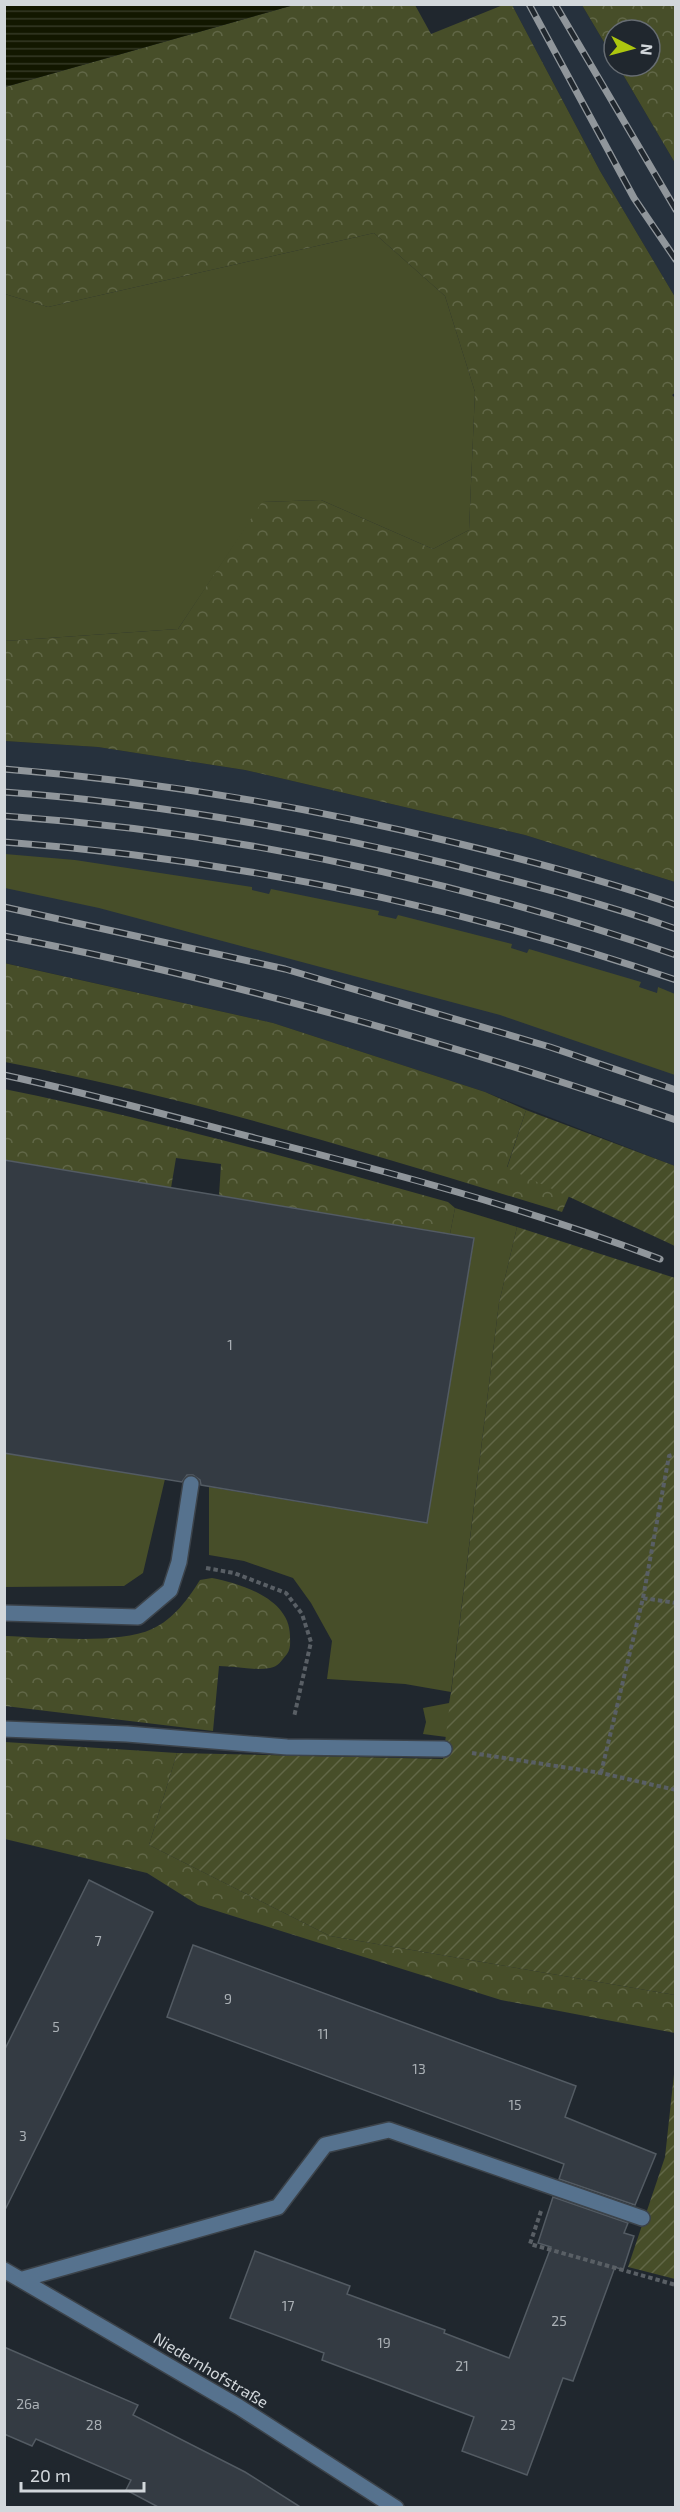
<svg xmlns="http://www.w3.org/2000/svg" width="680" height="2512" font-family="'Exo 2',sans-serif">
  <defs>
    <pattern id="forest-crowns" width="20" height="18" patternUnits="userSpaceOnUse" patternTransform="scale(1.5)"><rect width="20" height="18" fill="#474e29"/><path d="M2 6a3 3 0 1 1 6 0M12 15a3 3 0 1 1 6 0" fill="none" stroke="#616747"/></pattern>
    <pattern id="garden-furrows" width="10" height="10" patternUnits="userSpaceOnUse" patternTransform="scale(1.5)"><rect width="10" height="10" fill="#474e29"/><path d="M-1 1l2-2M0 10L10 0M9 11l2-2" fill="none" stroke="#616747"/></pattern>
    <pattern id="water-rules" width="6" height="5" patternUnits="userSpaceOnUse" patternTransform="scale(1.5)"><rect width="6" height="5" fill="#121700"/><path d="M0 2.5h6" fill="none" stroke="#343825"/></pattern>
  </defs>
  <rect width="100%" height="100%" fill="#20272e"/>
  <!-- built -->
  <path fill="#26313d" d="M 512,5 L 582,5 L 614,59 L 614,66 L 618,66 L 675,163 L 675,297 L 600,171 Z
    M 4,741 L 98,747 L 245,770 L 525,835 L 675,882 L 675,1166 L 485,1092 L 273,1023 L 5,963 Z"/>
  <!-- grass -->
  <path fill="#474e29" d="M 374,233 L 445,296 L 475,392 L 469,530 L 433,549 L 321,500 L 263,502 L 178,629 L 5,641 L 5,294 L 48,307 Z
    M 5,854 L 75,860 L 252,887 L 252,890 L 269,894 L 271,889 L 379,911 L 378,915 L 396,919 L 398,915 L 512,944 L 511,948 L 527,953 L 529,949 L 641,982 L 639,987 L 657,993 L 658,987 L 675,994 L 675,1075 L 500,1015 L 99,908 L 5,888 Z
    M 455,1208 L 517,1227 L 499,1303 L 451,1692 L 540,1749 L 423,1734 L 426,1722 L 423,1708 L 449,1703 L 451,1692 L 405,1684 L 327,1679 L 332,1641 L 311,1603 L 293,1578 L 244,1561 L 209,1555 L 209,1487 L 427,1523 L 474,1239 L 450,1234 Z
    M 4,1453 L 165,1479 L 143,1573 L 124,1586 L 5,1587 Z"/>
  <!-- forest -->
  <path fill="url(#forest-crowns)" d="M 294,5 L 415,5 L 431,34 L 503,5 L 512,5 L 600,171 L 675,297 L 676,392 L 672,395 L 676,399 L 675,882 L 525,835 L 245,770 L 98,747 L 5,741 L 5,641 L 178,629 L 262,502 L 321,500 L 433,549 L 469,530 L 475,392 L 445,296 L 374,233 L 48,307 L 5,294 L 5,87 Z
    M 582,5 L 675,5 L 675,163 L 618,66 L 650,66 L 650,30 L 614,30 L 614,59 Z
    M 4,963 L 273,1023 L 485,1092 L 526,1110 L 507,1167 L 569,1196 L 562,1212 C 378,1156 193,1098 5,1062 Z
    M 4,1089 C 154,1119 301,1161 448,1202 L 455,1208 L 450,1234 L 219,1196 L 221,1164 L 176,1158 L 171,1188 L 5,1160 Z
    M 212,1578 C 242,1584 290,1599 290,1636 C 290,1643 291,1648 287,1654 C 282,1660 278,1667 270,1668 C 254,1671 235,1666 219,1666 L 213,1731 L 5,1706 L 5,1636 C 44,1637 118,1645 152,1629 C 174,1619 188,1599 200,1580 Z
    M 5,1742 L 177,1753 L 149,1845 L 330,1936 L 675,1995 L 675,2033 L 501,2000 L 198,1905 L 147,1873 L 5,1839 Z"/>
  <!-- garden -->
  <path fill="url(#garden-furrows)" d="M 526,1110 L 675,1166 L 675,1246 L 507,1168 Z
    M 517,1227 L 675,1278 L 675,1995 L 330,1936 L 149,1845 L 177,1753 L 443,1759 L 499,1303 Z
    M 675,2065 L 675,2279 L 628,2267 L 665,2157 Z"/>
  <!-- water -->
  <path fill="url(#water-rules)" d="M 5,4 L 294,4 L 294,5 L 5,87 Z"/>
  <!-- building -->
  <path fill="#343b43" stroke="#535b63" stroke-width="1.5" d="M 4,1160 L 474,1238 L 427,1523 L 201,1485 L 200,1480 L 193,1475 L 187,1475 L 182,1482 L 4,1453 Z
    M 89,1880 L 153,1912 L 4,2212 L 4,2051 Z
    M 193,1945 L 576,2086 L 565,2117 L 656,2154 L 635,2205 L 559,2179 L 564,2164 L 167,2017 Z
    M 553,2197 L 628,2223 L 624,2233 L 634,2236 L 623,2270 L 615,2267 L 573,2381 L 563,2378 L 527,2475 L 462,2451 L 474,2417 L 322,2360 L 324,2353 L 230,2318 L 255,2251 L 350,2286 L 347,2294 L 445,2330 L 444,2333 L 509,2358 L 551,2247 L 538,2243 Z
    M 4,2347 L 138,2405 L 133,2415 L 245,2472 L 302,2508 L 160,2508 L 126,2490 L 131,2480 L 36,2439 L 32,2446 L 4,2434 Z"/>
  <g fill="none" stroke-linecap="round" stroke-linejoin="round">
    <defs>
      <path id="minor" d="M 4,1613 L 138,1617 L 170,1590 L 179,1562 L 191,1484
        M 4,1729 L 127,1734 L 287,1747 L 444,1749
        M 4,2270 L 239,2407 L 396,2508
        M 23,2279 L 278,2207 L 325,2145 L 389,2130 L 642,2218"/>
    </defs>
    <!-- minor casing -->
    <use href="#minor" stroke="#3c434a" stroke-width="18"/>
    <!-- path -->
    <path stroke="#595f65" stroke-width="4" stroke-dasharray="4.5 3" stroke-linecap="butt" d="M 206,1568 L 234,1573 L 286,1593 L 302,1614 L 311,1642 L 294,1717
      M 643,1598 L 669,1456 L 676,1454
      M 472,1753 L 601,1773 L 676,1790
      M 601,1773 L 643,1598 L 676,1603
      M 541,2211 L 530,2244 L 676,2285"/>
    <!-- minor -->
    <use href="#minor" stroke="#56728e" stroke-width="15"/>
    <defs>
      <path id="rail" d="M 529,4 L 634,198 L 676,260
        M 555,4 L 676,210
        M 4,769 C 156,781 304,806 452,842 C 527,860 603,880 676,905
        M 4,792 C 156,803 305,829 453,865 C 527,884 603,903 676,929
        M 4,816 C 232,832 460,881 676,955
        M 4,842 C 232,859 459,906 676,980
        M 4,907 L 285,969 L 550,1047 L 676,1090
        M 4,936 C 233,980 456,1045 676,1120
        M 4,1075 C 88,1093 169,1116 251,1137 C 389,1172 526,1208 660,1259"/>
    </defs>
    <!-- rail casing -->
    <use href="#rail" stroke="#90969b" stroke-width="7"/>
    <!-- rail -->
    <use href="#rail" stroke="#20272e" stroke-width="4.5" stroke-dasharray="14" stroke-linecap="butt"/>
  </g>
  <g text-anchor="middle" stroke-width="4.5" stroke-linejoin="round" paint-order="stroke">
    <!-- number labels -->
    <g font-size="14" fill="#aab0b5">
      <text x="230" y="1350">1</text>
      <text x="98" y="1946">7</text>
      <text x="228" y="2004">9</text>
      <text x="56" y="2032">5</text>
      <text x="323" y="2039">11</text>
      <text x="419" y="2074">13</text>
      <text x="515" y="2110">15</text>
      <text x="23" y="2141">3</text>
      <text x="288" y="2311">17</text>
      <text x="559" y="2326">25</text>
      <text x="384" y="2348">19</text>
      <text x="462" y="2371">21</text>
      <text x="28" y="2409">26a</text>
      <text x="94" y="2430">28</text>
      <text x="508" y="2430">23</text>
    </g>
    <!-- street labels -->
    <g font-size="16" fill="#d2d7db" stroke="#20272e">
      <text transform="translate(211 2370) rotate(31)" y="6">Niedernhofstraße</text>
    </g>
  </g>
  <!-- border -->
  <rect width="680" height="2512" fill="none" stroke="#d2d7db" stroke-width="12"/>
  <!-- north arrow -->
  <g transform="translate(632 48) rotate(96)"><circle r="28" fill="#20272e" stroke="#676d73" stroke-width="1.5"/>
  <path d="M0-4.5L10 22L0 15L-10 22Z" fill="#adc60f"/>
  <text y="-9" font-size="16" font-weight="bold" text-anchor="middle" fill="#d2d7db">N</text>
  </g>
  <!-- scale -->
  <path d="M21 2482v9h123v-9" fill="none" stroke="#d2d7db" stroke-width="3"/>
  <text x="30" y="2482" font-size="18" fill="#d2d7db" stroke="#20272e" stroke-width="4.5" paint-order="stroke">20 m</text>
</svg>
